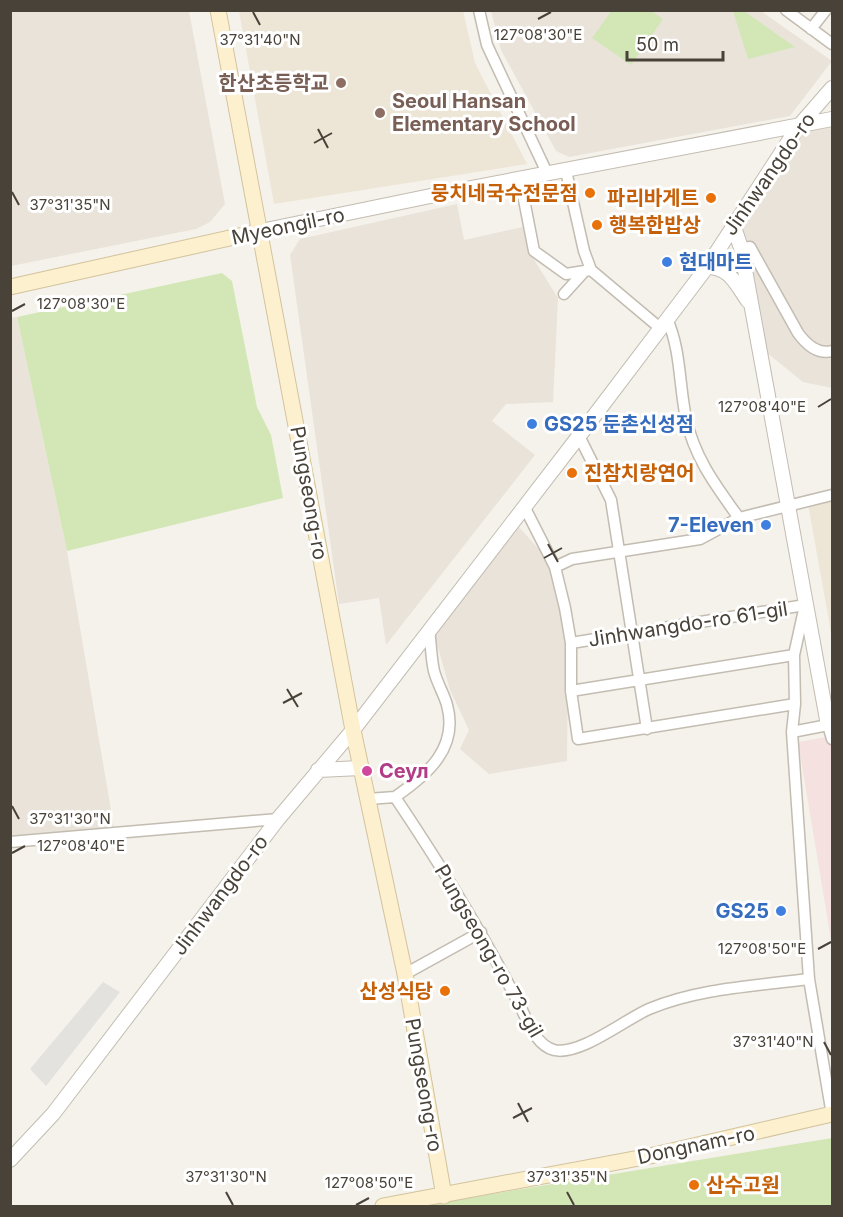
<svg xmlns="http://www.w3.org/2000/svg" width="843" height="1217" font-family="Inter,'Noto Sans KR',sans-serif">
  <rect width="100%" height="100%" fill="#f5f2eb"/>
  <!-- residential -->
  <path fill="#e9e3da" d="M 11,10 L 189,11 L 225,204 L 210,222 L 196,229 L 11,266 Z
    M 491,11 L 761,11 L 832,61 L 790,116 L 569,157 L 556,151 L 501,50 Z
    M 832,124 L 832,388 L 803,382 L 766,352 L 738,226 L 800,132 Z
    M 457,204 L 464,240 L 523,227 L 528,250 L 558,298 L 553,402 L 506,404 L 492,421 L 535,455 L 386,645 L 379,598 L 339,604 L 290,255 L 300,239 Z
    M 17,317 L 67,551 L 114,828 L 11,837 L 10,318 Z
    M 517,525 L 546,557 L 559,602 L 568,667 L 567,761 L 489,774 L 460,749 L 469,730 L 450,690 L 434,633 Z"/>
  <!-- education -->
  <path fill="#ede6d6" d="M 239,11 L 463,11 L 475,63 L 527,164 L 274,204 Z
    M 832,500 L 832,638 L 808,504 Z"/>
  <!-- medical -->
  <path fill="#f5e2e0" d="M 832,736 L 832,946 L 798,742 Z"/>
  <!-- green -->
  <path fill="#d3e7b6" d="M 612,10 L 651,11 L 663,19 L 631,65 L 592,38 Z
    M 733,11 L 744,11 L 795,47 L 748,59 Z
    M 222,273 L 232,281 L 257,407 L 271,435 L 283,498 L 67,551 L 17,317 Z
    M 832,1138 L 832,1206 L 423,1206 L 443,1202 Z"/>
  <!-- parking -->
  <path fill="#e4e2df" d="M 103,982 L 120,992 L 46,1086 L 30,1069 Z"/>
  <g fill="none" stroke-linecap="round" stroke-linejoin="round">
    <defs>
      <path id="minor" d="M 479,10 L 487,45 L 548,175
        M 786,10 L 832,44
        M 811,29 L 826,10
        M 566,171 L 584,251 L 591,270 L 660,328
        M 520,179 L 534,251 L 566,274 L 591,270
        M 741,248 L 750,247 L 798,333 C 806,344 817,355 832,351
        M 564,294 L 583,273
        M 667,319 C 681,350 679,385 686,418 C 694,457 716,486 739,518
        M 579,436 L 611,500 L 647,729
        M 524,506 L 555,567 L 565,608 L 571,643 L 571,691 L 578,739 L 795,704
        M 555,567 L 572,559 L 700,539 L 739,518 L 832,495
        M 571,643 L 805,605 L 794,655 L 795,704 L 792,732 L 809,979 L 832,1115
        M 571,691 L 794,655
        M 792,732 L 828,725 L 832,739
        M 395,797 C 427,775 459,748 447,705 C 444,694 437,683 434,671 C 431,658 431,643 429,630
        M 368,799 L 395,797 C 440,864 482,932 519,1004 C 527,1019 535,1045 554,1050 C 580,1056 624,1020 649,1009 C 699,988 756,986 809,979
        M 10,842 L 278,819
        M 405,974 L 481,932"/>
      <path id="tertiary" d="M 733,224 L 741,248 L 828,725
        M 261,231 L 445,193 L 832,119
        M 707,267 C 730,267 736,284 748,301
        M 318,770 L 361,768
        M 10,1160 L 53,1114 L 278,819 L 353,730 L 579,436 L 707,267 L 798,127 L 832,88"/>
      <path id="secondary" d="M 218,10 L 353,730 L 405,974 L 444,1196
        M 10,287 L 261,231
        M 383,1206 L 650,1156 L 832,1114"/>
    </defs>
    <!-- minor casing -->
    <use href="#minor" stroke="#c3bcb1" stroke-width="13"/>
    <!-- tertiary casing -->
    <use href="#tertiary" stroke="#c3bcb1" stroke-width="16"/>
    <!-- secondary casing -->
    <use href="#secondary" stroke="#d3c39d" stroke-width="17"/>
    <!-- minor -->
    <use href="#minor" stroke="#fff" stroke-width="10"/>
    <!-- tertiary -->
    <use href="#tertiary" stroke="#fff" stroke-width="14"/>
    <!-- secondary -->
    <use href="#secondary" stroke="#fdf0ce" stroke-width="15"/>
  </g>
  <!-- ticks -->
  <path fill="none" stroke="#494239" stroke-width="2" d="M 253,12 L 260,25M 538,19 L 551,12M 318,129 L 328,148M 314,143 L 332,133M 12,192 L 19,205M 12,311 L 25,304M 818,407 L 831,399M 548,544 L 558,562M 544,558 L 562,548M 287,689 L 298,707M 283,703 L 302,693M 12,806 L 19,819M 12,853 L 25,846M 818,949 L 831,942M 824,1042 L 831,1055M 518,1103 L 528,1122M 513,1118 L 532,1108M 226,1192 L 233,1205M 567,1192 L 574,1205M 356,1205 L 369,1198"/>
  <!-- markers -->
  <g fill="#8d6e63" stroke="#fff" stroke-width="2">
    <circle cx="341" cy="83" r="6"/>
    <circle cx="380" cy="113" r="6"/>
  </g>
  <g fill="#e8710a" stroke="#fff" stroke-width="2">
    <circle cx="590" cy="193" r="6"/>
    <circle cx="711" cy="198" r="6"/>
    <circle cx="597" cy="225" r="6"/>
    <circle cx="572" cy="473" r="6"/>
    <circle cx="445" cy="991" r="6"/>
    <circle cx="694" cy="1185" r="6"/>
  </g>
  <g fill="#3f7fe0" stroke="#fff" stroke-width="2">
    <circle cx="667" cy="262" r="6"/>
    <circle cx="532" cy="424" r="6"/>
    <circle cx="766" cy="525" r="6"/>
    <circle cx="781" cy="911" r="6"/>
  </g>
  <circle fill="#d1479c" stroke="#fff" stroke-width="2" cx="367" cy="771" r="6"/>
  <g text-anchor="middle" stroke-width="6" stroke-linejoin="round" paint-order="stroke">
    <!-- education labels -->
    <g font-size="20" font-weight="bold" fill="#785e54" stroke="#fff" text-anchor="end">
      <text x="329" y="90">한산초등학교</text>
      <text x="392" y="108" text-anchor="start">Seoul Hansan<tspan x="392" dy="23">Elementary School</tspan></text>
    </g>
    <!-- street labels -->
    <g font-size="20" fill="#494239" stroke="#fff">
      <text transform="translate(769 174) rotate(-55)" y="7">Jinhwangdo-ro</text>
      <text transform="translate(288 226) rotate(-12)" y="7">Myeongil-ro</text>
      <text transform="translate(309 493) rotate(80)" y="7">Pungseong-ro</text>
      <text transform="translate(688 624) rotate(-9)" y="7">Jinhwangdo-ro 61-gil</text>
      <text transform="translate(220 895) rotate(-53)" y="7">Jinhwangdo-ro</text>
      <text transform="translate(489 951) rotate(60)" y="7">Pungseong-ro 73-gil</text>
      <text transform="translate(424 1085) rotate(80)" y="7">Pungseong-ro</text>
      <text transform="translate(696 1145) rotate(-12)" y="7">Dongnam-ro</text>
    </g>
    <!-- food labels -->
    <g font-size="20" font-weight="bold" fill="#c56008" stroke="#fff" text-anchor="end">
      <text x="578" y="200">뭉치네국수전문점</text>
      <text x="699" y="205">파리바게트</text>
      <text x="609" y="232" text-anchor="start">행복한밥상</text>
      <text x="584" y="480" text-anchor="start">진참치랑연어</text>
      <text x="433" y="998">산성식당</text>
      <text x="706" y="1192" text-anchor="start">산수고원</text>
    </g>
    <!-- shop labels -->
    <g font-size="20" font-weight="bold" fill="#366cbe" stroke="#fff" text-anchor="start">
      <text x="679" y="269">현대마트</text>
      <text x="544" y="431">GS25 둔촌신성점</text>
      <text x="754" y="532" text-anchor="end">7-Eleven</text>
      <text x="769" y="918" text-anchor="end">GS25</text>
    </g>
    <!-- hotel labels -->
    <g font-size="20" font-weight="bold" fill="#b23c85" stroke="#fff" text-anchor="start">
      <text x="379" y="778">Сеул</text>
    </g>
  </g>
  <g font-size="15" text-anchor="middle" fill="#494239" stroke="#fff" stroke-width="6" stroke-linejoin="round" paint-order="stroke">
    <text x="538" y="40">127°08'30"E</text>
    <text x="260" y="45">37°31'40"N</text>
    <text x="70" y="210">37°31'35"N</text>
    <text x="81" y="309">127°08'30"E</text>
    <text x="762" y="412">127°08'40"E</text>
    <text x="70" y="824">37°31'30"N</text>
    <text x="81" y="851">127°08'40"E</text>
    <text x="762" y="954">127°08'50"E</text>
    <text x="773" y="1047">37°31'40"N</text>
    <text x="226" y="1182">37°31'30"N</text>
    <text x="567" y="1182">37°31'35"N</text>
    <text x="369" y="1188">127°08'50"E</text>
  </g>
  <!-- border -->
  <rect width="843" height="1217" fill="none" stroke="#494239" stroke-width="24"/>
  <!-- scale -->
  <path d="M627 51v9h96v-9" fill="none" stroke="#494239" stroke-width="3"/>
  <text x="636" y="51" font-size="18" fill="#494239" stroke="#ffffff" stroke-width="4.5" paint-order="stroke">50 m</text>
</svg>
